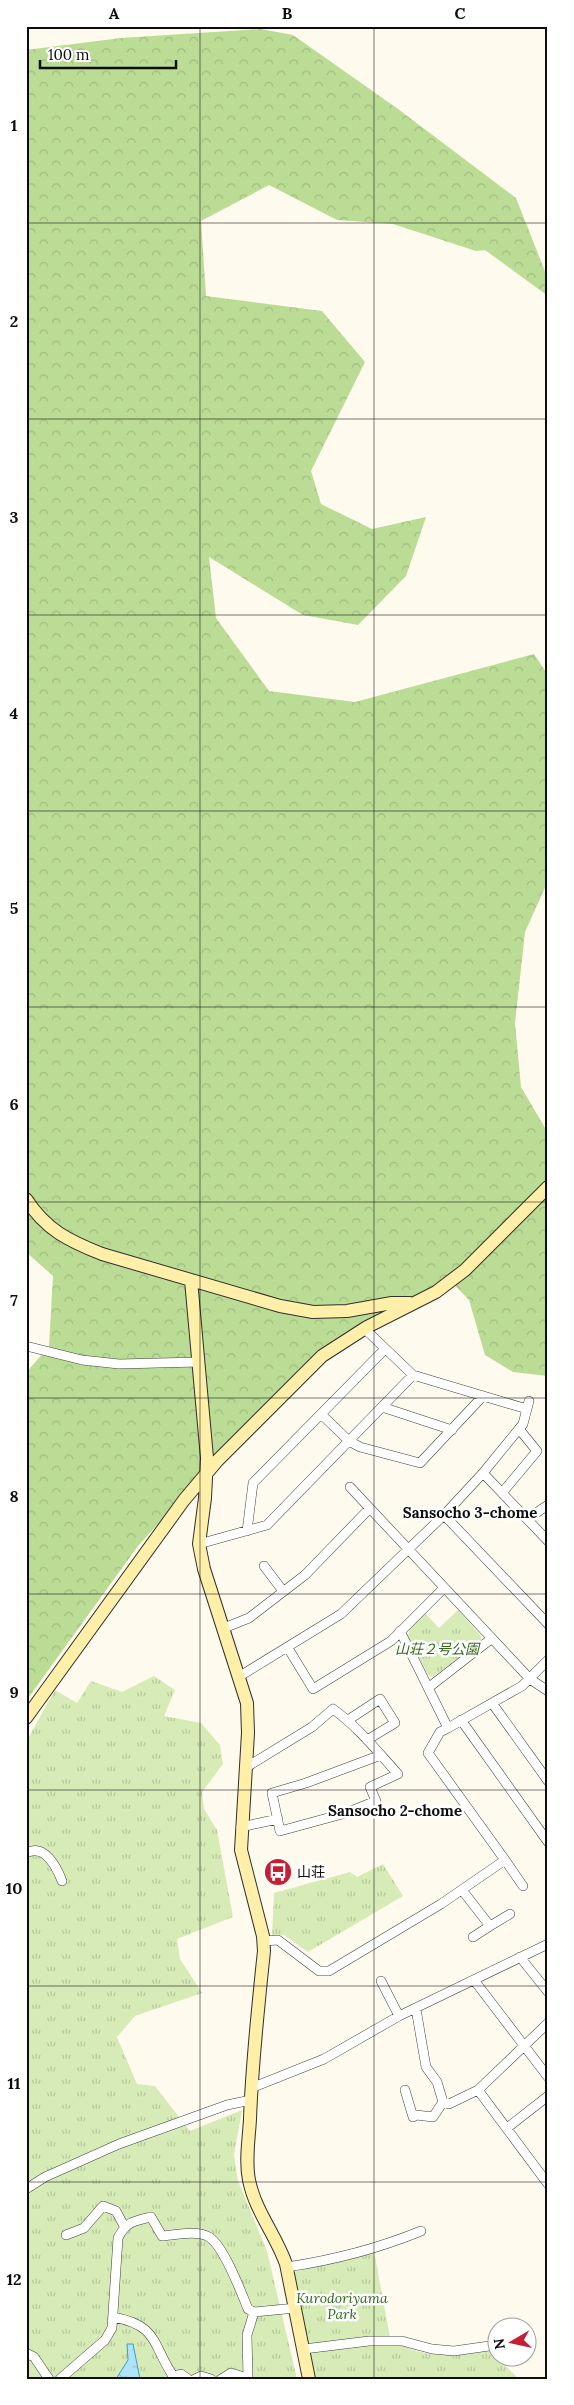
<svg xmlns="http://www.w3.org/2000/svg" width="574" height="2405" font-family="Lora,'Noto Sans JP',serif">
  <defs>
    <pattern id="forest-crowns" width="20" height="18" patternUnits="userSpaceOnUse" patternTransform="scale(1.25)"><rect width="20" height="18" fill="#bbdc95"/><path d="M2 6a3 3 0 1 1 6 0M12 15a3 3 0 1 1 6 0" fill="none" stroke="#a0bc7f"/></pattern>
    <pattern id="park-tufts" width="24" height="20" patternUnits="userSpaceOnUse" patternTransform="scale(1.25)"><rect width="24" height="20" fill="#d6ebb6"/><path d="M3 7l-1-3M5 7V3M7 7l1-3M15 17l-1-3M17 17v-4M19 17l1-3" fill="none" stroke="#b6c89b"/></pattern>
    <pattern id="water-ripples" width="26" height="14" patternUnits="userSpaceOnUse" patternTransform="scale(1.25)"><rect width="26" height="14" fill="#b1e3f8"/><path d="M2 4q2-2 4 0t4 0M15 11q2-2 4 0t4 0" fill="none" stroke="#97c2d3"/></pattern>
  </defs>
  <rect width="100%" height="100%" fill="#fffaee"/>
  <!-- forest -->
  <path fill="url(#forest-crowns)" d="M 261,29 L 293,35 L 398,109 L 516,198 L 548,279 L 548,296 L 485,250 L 476,251 L 393,224 L 337,220 L 269,185 L 201,221 L 206,296 L 322,311 L 365,362 L 311,471 L 321,504 L 372,529 L 426,517 L 406,576 L 358,625 L 303,615 L 209,557 L 216,618 L 269,691 L 355,702 L 534,654 L 548,675 L 548,881 L 525,932 L 515,1023 L 521,1087 L 548,1133 L 548,1376 L 513,1372 L 485,1355 L 469,1300 L 448,1278 L 311,1362 L 229,1445 L 138,1546 L 26,1701 L 26,1373 L 49,1346 L 53,1276 L 26,1252 L 26,50 L 121,38 Z"/>
  <!-- park -->
  <path fill="url(#park-tufts)" d="M 458,1610 L 481,1636 L 481,1641 L 433,1677 L 428,1675 L 408,1636 L 410,1628 L 425,1613 L 439,1628 Z
    M 154,1676 L 175,1690 L 164,1716 L 201,1723 L 220,1745 L 223,1764 L 202,1792 L 204,1809 L 217,1830 L 233,1917 L 177,1939 L 180,1959 L 202,1993 L 135,2016 L 117,2037 L 137,2084 L 155,2086 L 190,2131 L 242,2110 L 234,2155 L 238,2181 L 267,2251 L 297,2379 L 26,2379 L 26,1742 L 55,1690 L 77,1703 L 91,1681 L 122,1692 Z
    M 383,1864 L 403,1896 L 308,1952 L 284,1935 L 272,1936 L 274,1893 L 350,1872 L 357,1877 Z
    M 374,2251 L 390,2337 C 419,2361 455,2355 490,2351 L 519,2379 L 314,2379 L 294,2272 Z"/>
  <!-- water -->
  <path fill="url(#water-ripples)" stroke="#35a0d2" d="M 127,2344 L 133,2344 L 140,2379 L 116,2379 L 128,2360 Z"/>
  <g fill="none" stroke-linecap="round" stroke-linejoin="round">
    <defs>
      <path id="street" d="M 26,1346 L 82,1360 L 119,1364 L 198,1362
        M 413,1375 L 527,1409
        M 382,1407 L 452,1430
        M 321,1414 L 349,1441 L 360,1447 L 420,1463 L 483,1396
        M 483,1473 L 548,1541
        M 350,1487 L 530,1679 L 548,1691
        M 502,1493 L 537,1451 L 519,1429
        M 444,1515 L 548,1624
        M 527,1519 L 548,1505
        M 247,1531 L 253,1483 L 385,1349
        M 199,1544 L 267,1525 L 413,1375 L 368,1332 L 367,1327
        M 264,1566 L 283,1591
        M 224,1628 L 249,1618 L 305,1575 L 369,1509
        M 400,1631 L 448,1728 L 522,1686 L 548,1660
        M 288,1648 L 313,1689 L 391,1641 L 444,1588
        M 240,1676 L 341,1614 L 444,1515 L 483,1473 L 523,1424 L 529,1401
        M 428,1688 L 491,1639
        M 492,1703 L 548,1781
        M 348,1720 L 380,1699 L 395,1723 L 367,1740
        M 461,1720 L 548,1842
        M 245,1768 L 312,1727 L 333,1709 C 358,1727 377,1751 398,1774 L 370,1787 L 376,1801 L 346,1813 L 280,1831 L 272,1793 L 306,1783 L 381,1755
        M 241,1827 L 278,1819
        M 26,1853 C 45,1843 57,1868 62,1881
        M 505,1860 L 523,1886
        M 462,1890 L 490,1926 L 510,1914
        M 473,1937 L 490,1926
        M 263,1941 L 278,1940 L 319,1971 L 329,1971 L 441,1904 L 505,1860 L 428,1753 L 440,1732 L 448,1728
        M 520,1957 L 548,1992
        M 474,1980 L 548,2077
        M 381,1981 L 399,2016
        M 416,2009 L 426,2067 L 437,2082 L 443,2102 L 449,2104 L 478,2090 L 548,2023
        M 251,2088 L 324,2059 L 399,2016 L 548,1944
        M 405,2090 L 413,2117 L 416,2115 L 433,2117 L 443,2102
        M 478,2090 L 548,2184
        M 507,2128 L 548,2096
        M 26,2189 L 45,2177 L 119,2144 L 227,2105 L 251,2100
        M 66,2235 L 84,2228 L 103,2206 L 116,2211 L 124,2226
        M 287,2267 C 334,2260 377,2249 421,2231
        M 113,2317 C 158,2325 152,2344 173,2376 L 181,2374 L 188,2379
        M 304,2349 L 369,2341 L 402,2341 L 432,2349 L 454,2351 L 496,2345
        M 26,2353 L 34,2357 L 49,2379
        M 60,2379 L 105,2340 L 112,2328 L 118,2238 C 126,2222 134,2221 151,2217 L 162,2236 C 175,2235 197,2230 209,2237 C 224,2246 241,2292 248,2309 L 254,2312 L 296,2308
        M 195,2379 L 201,2376 L 211,2379
        M 221,2379 L 231,2373 L 248,2378 L 247,2335 L 254,2312"/>
      <path id="secondary" d="M 26,1199 C 46,1230 69,1241 102,1254 L 280,1306 L 313,1312 L 347,1311 L 392,1303 L 410,1303
        M 191,1280 L 207,1458 L 205,1498 L 199,1544 L 204,1569 L 247,1703 L 248,1733 L 241,1850 L 263,1936 L 264,1951 C 258,2007 252,2063 250,2119 C 249,2139 245,2160 249,2180 C 255,2211 276,2235 286,2264 L 309,2379
        M 26,1718 L 184,1500 L 217,1461 L 322,1356 L 367,1327 L 436,1292 L 465,1270 L 548,1187"/>
    </defs>
    <!-- street casing -->
    <use href="#street" stroke="#404040" stroke-width="10"/>
    <!-- secondary casing -->
    <use href="#secondary" stroke="#2f2f2f" stroke-width="14"/>
    <!-- street -->
    <use href="#street" stroke="#fff" stroke-width="9"/>
    <!-- secondary -->
    <use href="#secondary" stroke="#ffefa9" stroke-width="12"/>
  </g>
  <!-- grid -->
  <path fill="none" stroke="#0d0d0d" stroke-width="1" stroke-opacity="0.55" d="M 200,26 L 200,2379M 374,26 L 374,2379M 26,223 L 548,223M 26,419 L 548,419M 26,615 L 548,615M 26,811 L 548,811M 26,1007 L 548,1007M 26,1202 L 548,1202M 26,1398 L 548,1398M 26,1594 L 548,1594M 26,1790 L 548,1790M 26,1986 L 548,1986M 26,2182 L 548,2182"/>
  <!-- icons -->
  <defs>
    <symbol id="bus-disc" viewBox="-11 -11 22 22"><circle r="9.5" fill="#c32035" stroke="#fff"/><path d="M-5-6H5V4H4V6H2V4H-2V6H-4V4H-5ZM-3.5-4V0h7V-4ZM-3.5 1.2v1.5H-2V1.2ZM2 1.2v1.5H3.5V1.2Z" fill="#fff"/></symbol>
  </defs>
  <g fill-rule="evenodd">
    <use href="#bus-disc" x="262" y="1856" width="32" height="32"/>
  </g>
  <g text-anchor="middle" stroke-width="5" stroke-linejoin="round" paint-order="stroke">
    <!-- park labels -->
    <g font-size="14" font-style="italic" fill="#31681b" stroke="#fff">
      <text x="437" y="1654">山荘２号公園</text>
      <text x="342" y="2303">Kurodoriyama<tspan x="342" dy="16">Park</tspan></text>
    </g>
    <!-- poi labels -->
    <g font-size="14" fill="#0d0d0d" stroke="#fff" text-anchor="start">
      <text x="297" y="1877">山荘</text>
    </g>
    <!-- neighbourhood labels -->
    <g font-size="15" font-weight="bold" fill="#0d0d0d" stroke="#fff">
      <text x="470" y="1518">Sansocho 3-chome</text>
      <text x="395" y="1816">Sansocho 2-chome</text>
    </g>
  </g>
  <!-- border -->
  <rect width="574" height="2405" fill="none" stroke="#ffffff" stroke-width="55"/>
  <!-- north arrow -->
  <g transform="translate(512 2342) rotate(261)"><circle r="24" fill="#ffffff" stroke="#9e9e9e"/>
  <path d="M0-4L9 19L0 12L-9 19Z" fill="#c32035"/>
  <text y="-8" font-size="14" font-weight="bold" text-anchor="middle" fill="#0d0d0d">N</text>
  </g>
  <!-- scale -->
  <path d="M40 60v8h136v-8" fill="none" stroke="#0d0d0d" stroke-width="2.5"/>
  <text x="48" y="60" font-size="15" fill="#0d0d0d" stroke="#ffffff" stroke-width="4" paint-order="stroke">100 m</text>
  <rect x="28" y="28" width="518" height="2350" fill="none" stroke="#0d0d0d" stroke-width="2"/>
  <g font-size="16" text-anchor="middle" font-weight="bold" fill="#0d0d0d">
    <text x="114" y="19">A</text>
    <text x="287" y="19">B</text>
    <text x="460" y="19">C</text>
    <text x="14" y="131">1</text>
    <text x="14" y="327">2</text>
    <text x="14" y="523">3</text>
    <text x="14" y="719">4</text>
    <text x="14" y="914">5</text>
    <text x="14" y="1110">6</text>
    <text x="14" y="1306">7</text>
    <text x="14" y="1502">8</text>
    <text x="14" y="1698">9</text>
    <text x="14" y="1894">10</text>
    <text x="14" y="2089">11</text>
    <text x="14" y="2285">12</text>
  </g>
</svg>
